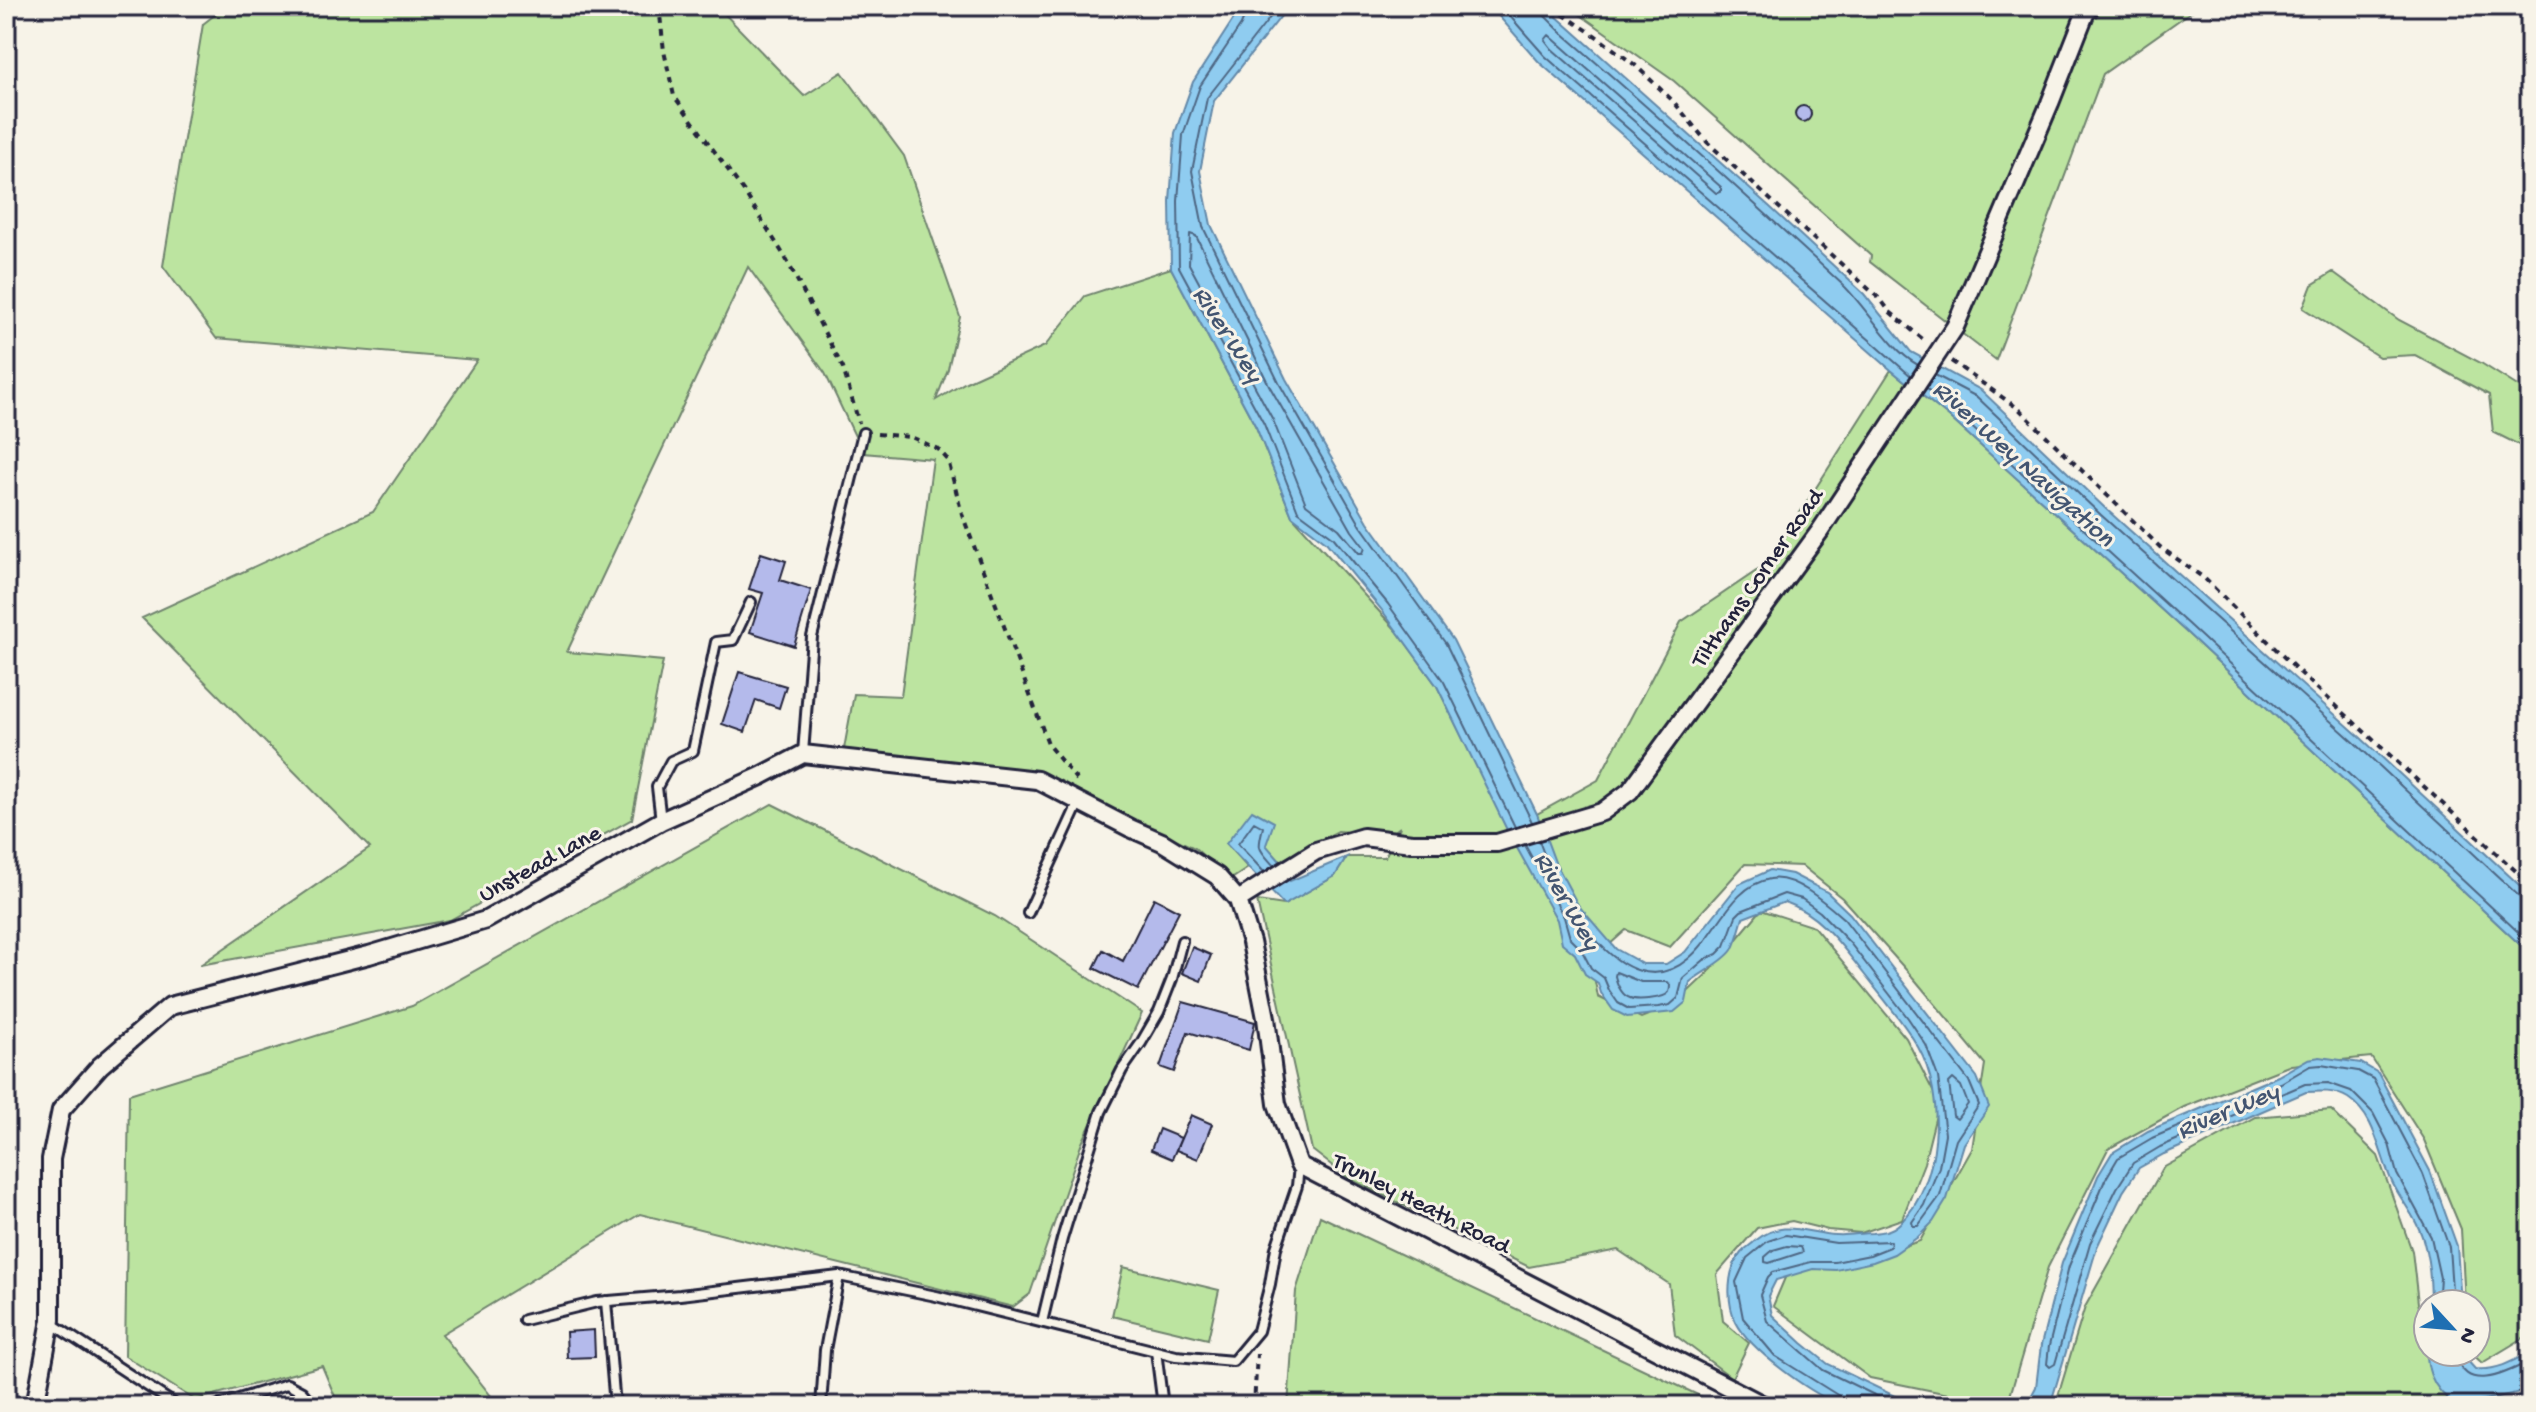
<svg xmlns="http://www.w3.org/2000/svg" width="2536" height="1412" font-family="'Gochi Hand',sans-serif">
  <rect width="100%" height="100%" fill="#f7f3e8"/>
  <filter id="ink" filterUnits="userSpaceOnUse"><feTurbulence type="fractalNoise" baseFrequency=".0125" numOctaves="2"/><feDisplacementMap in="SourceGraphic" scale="16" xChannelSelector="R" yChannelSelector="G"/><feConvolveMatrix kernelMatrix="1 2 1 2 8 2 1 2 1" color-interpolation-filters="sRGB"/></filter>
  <g filter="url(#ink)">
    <!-- green -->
    <path fill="#bce4a0" stroke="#6f836e" stroke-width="2" d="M 226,6 L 717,6 L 804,96 L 842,72 L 904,156 L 960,317 L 948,369 L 936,400 L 966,382 L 1045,346 L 1085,296 L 1171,268 L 1256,427 L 1292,516 L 1397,631 L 1437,686 L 1475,763 L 1529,854 L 1537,814 L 1598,780 L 1681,622 L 1768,563 L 1891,370 L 1949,417 L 2186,632 L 2530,954 L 2530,1334 L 2482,1363 L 2470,1352 L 2476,1352 L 2476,1304 L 2465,1304 L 2461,1229 L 2424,1140 L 2371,1057 L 2291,1065 L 2184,1107 L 2108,1149 L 2048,1267 L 2007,1406 L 1870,1378 L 1773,1306 L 1790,1266 L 1845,1266 L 1920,1241 L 1972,1149 L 1985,1064 L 1916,981 L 1842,898 L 1802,866 L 1745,864 L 1670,947 L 1626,930 L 1591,961 L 1598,997 L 1641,1018 L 1674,1005 L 1712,969 L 1761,910 L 1814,927 L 1906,1038 L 1939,1103 L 1924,1163 L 1902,1219 L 1861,1233 L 1828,1230 L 1792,1221 L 1757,1228 L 1717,1274 L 1723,1321 L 1749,1343 L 1732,1378 L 1675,1335 L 1669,1284 L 1618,1250 L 1529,1267 L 1348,1178 L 1312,1150 L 1257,901 L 1284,905 L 1335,876 L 1347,857 L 1385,857 L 1400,827 L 1388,836 L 1338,831 L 1280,861 L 1265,845 L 1226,844 L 1248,868 L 1230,880 L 1195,848 L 1027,770 L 844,749 L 854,694 L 901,696 L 933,459 L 863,453 L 825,373 L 748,267 L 567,652 L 663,661 L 632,819 L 450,920 L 200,965 L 370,848 L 142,618 L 373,512 L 477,360 L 216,338 L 163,266 L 203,24 Z
      M 1568,6 L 2199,6 L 2103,74 L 1996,360 L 1870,262 L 1871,256 L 1674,81 Z
      M 2333,272 L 2399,320 L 2481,363 L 2530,394 L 2530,441 L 2523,447 L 2493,432 L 2489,395 L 2415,355 L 2379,357 L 2303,308 L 2312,285 Z
      M 772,804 L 995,916 L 1142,1013 L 1081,1145 L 1030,1294 L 1013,1307 L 640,1214 L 442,1334 L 499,1406 L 339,1406 L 322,1366 L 195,1400 L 125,1356 L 129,1094 L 412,1006 Z
      M 2331,1110 L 2378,1156 L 2412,1251 L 2418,1303 L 2428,1335 L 2428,1352 L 2445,1386 L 2471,1406 L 2055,1406 L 2085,1307 L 2163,1168 L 2255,1117 Z
      M 1320,1216 L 1721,1406 L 1288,1406 L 1296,1291 Z
      M 1123,1267 L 1219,1290 L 1208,1339 L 1112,1316 Z"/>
    <!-- water -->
    <path fill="#8fccf0" stroke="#6388a8" stroke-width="2" d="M 1242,6 L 1289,6 L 1214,101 L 1200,171 L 1211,225 L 1286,379 L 1368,522 L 1453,640 L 1537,814 L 1555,862 L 1578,905 L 1616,949 L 1643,964 L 1666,964 L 1685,952 L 1739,884 L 1770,870 L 1792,874 L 1827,892 L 1850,914 L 1977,1077 L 1989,1107 L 1964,1144 L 1947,1199 L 1933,1222 L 1918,1237 L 1894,1254 L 1873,1262 L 1836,1270 L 1813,1269 L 1776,1280 L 1768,1296 L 1772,1315 L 1802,1343 L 1828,1364 L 1907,1402 L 1923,1406 C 1906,1406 1850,1410 1838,1404 C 1809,1392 1750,1350 1736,1322 C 1726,1302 1727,1270 1741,1253 C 1745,1248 1751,1245 1755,1241 C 1784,1218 1804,1233 1836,1235 C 1847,1236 1860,1233 1872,1233 C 1883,1232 1892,1231 1900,1223 C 1942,1183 1946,1096 1918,1047 C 1903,1021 1883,998 1864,974 C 1842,946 1820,914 1785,902 L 1743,918 C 1740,928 1737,941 1732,950 C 1724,962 1702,972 1690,982 L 1686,1002 L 1674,1012 L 1627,1017 L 1613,1010 L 1601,993 L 1598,983 L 1585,974 L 1575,954 L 1562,943 L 1557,920 L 1507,830 L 1437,686 L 1381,609 L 1326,542 L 1292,516 L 1256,427 L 1171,268 L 1170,201 L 1175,133 L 1193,82 Z
      M 1490,6 L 1545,6 L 1770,207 L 1864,294 L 1911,352 L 1981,390 L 2106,509 L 2360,737 L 2530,895 L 2530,954 L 2186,632 L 1949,417 L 1891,370 L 1539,62 Z
      M 1252,810 L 1274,822 L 1266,845 L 1280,861 L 1290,881 L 1347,857 L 1335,876 L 1284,905 L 1226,844 Z
      M 2320,1057 L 2361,1063 L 2378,1073 L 2430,1171 L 2457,1246 L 2461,1304 L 2431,1304 C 2431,1283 2430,1264 2424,1243 C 2419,1222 2403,1203 2393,1184 C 2379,1156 2377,1117 2348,1098 C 2335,1090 2320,1091 2306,1092 L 2164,1154 L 2139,1168 L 2123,1192 L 2097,1247 L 2050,1406 L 2023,1406 L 2027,1404 L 2036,1387 L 2041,1345 L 2062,1263 L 2098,1176 L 2112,1153 L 2148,1131 L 2278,1076 L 2308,1059 Z
      M 2428,1335 L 2428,1352 L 2464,1352 L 2466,1359 L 2475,1369 C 2496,1371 2512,1362 2530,1352 L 2530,1387 L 2516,1393 L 2457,1406 C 2430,1388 2424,1366 2428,1335 Z"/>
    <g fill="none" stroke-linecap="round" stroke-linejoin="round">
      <!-- shore -->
      <path stroke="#4e6683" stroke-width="2" d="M 1249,6 L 1241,25 L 1200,86 L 1183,135 L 1178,201 L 1179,267 L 1264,424 L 1298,511 L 1333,537 L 1388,604 L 1444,682 L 1515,827
        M 1279,6 L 1207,98 L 1192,171 L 1203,227 L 1279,383 L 1361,526 L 1446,644 L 1532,822
        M 1501,6 L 1545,56 L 1911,376
        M 1541,6 L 1543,14 L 1561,32 C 1657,115 1750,199 1843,285 C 1868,309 1889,349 1918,365
        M 1549,35 L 1721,187 L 1721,192 L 1716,193 L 1552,49 L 1545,40 Z
        M 1190,234 L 1196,236 L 1270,387 L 1352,531 L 1365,548 L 1363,553 L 1359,553 L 1339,529 L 1306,504 L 1273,420 L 1189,264 Z
        M 1935,375 L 1977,397 L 2101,515 L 2355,743 L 2521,898 L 2530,900
        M 1926,388 L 1954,411 L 2191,627 L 2530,943
        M 1525,845 L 1564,917 L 1570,938 L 1581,949 L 1591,968 L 1604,978 L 1609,990 L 1618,1003 L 1629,1009 L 1658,1007 L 1670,1005 L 1678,998 L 1683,978 L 1704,960 L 1717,954 L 1725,946 L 1736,916 L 1741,911 L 1784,894 L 1802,899 L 1820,912 L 1850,943 L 1908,1018 L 1926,1045 L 1938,1077 L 1945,1134 L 1939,1167 L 1924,1205 L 1912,1222 L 1913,1226 L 1918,1226 L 1940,1196 L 1956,1140 L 1979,1105 L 1969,1081 L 1844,919 C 1828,905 1794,874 1770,879 C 1730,886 1717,936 1688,959 C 1622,1014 1557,891 1539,841
        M 1264,872 L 1238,844 L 1254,822 L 1263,827 C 1257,850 1258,848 1274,866
        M 1616,972 L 1641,982 L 1668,982 L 1670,985 C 1670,988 1670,990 1669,992 C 1665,999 1637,1001 1630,998 C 1621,995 1617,984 1615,976 Z
        M 1953,1079 L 1961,1086 L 1968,1104 L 1957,1119 L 1953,1116 L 1949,1083 Z
        M 1787,1246 L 1801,1247 L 1803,1252 L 1769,1263 L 1765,1262 L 1765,1257 L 1773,1250 Z
        M 2438,1304 L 2440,1278 L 2431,1237 L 2397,1174 L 2389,1144 L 2373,1113 L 2351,1091 L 2328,1083 L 2305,1084 L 2160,1147 L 2133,1163 L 2117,1188 L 2090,1243 L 2055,1364 L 2050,1367 L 2047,1364 L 2049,1346 L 2069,1266 L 2105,1180 L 2118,1158 L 2152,1138 L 2281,1083 L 2310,1066 L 2321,1065 L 2358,1071 L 2373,1079 L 2423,1174 L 2449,1247 L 2453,1304
        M 2457,1352 C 2461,1396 2507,1373 2530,1361
        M 1843,1406 L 1839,1396 L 1775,1356 L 1743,1318 L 1736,1282 L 1747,1258 L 1768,1241 L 1786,1235 L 1836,1243 L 1891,1241 L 1890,1247 L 1870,1255 L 1835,1262 L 1811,1262 L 1773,1272 L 1768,1277 L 1760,1295 L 1767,1321 L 1823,1370 L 1897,1406"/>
    </g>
    <!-- building -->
    <path fill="#b4baeb" stroke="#22223b" stroke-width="2" d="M1795 114a8 8 0 1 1 16 0a8 8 0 1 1-16 0Z
      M 761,553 L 786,561 L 780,580 L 811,590 L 794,646 L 750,632 L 763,593 L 749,589 Z
      M 739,672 L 786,686 L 779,708 L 756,700 L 745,732 L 722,724 Z
      M 1154,898 L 1179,911 L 1138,990 L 1094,968 L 1103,950 L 1123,961 Z
      M 1192,947 L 1211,955 L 1201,981 L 1182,973 Z
      M 1183,1002 L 1255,1022 L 1249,1050 L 1188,1032 L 1174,1072 L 1160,1067 Z
      M 1191,1115 L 1212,1124 L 1198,1159 L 1176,1150 Z
      M 1159,1129 L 1181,1138 L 1172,1159 L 1151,1150 Z
      M 594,1330 L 595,1357 L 567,1358 L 566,1332 Z"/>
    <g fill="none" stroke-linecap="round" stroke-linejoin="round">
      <defs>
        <path id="lane" d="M 803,753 L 812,637 L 863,433
          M 661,821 L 657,787 L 671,761 L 693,751 L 716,642 L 733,640 L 751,602
          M 1028,913 L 1079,802
          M 606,1301 L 615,1406
          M 524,1320 L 597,1302 L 680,1295 L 839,1276
          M 1042,1322 L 1062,1239 L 1101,1112 L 1122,1070 L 1141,1043 L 1159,1012 L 1172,979 L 1182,941
          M 51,1323 L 176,1405 L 181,1406
          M 1156,1351 L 1163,1406
          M 216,1406 L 287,1384 L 302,1392 L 314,1406
          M 821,1406 L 825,1350 L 839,1276 L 936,1296 L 1176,1356 L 1233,1361 L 1258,1331 L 1270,1284 L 1276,1248 L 1297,1186 L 1299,1166"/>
        <path id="street" d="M 1238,900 L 1316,851 L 1363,837 L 1412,843 L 1497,843 L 1602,812 L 1630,791 L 1820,531 L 1955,327 L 2050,103 L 2085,14 L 2091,6
          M 35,1406 L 51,1320 L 51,1159 L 61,1110 L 100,1066 L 170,1006 L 369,955 L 486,920 L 661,821 L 761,776 L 803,754 L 1037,780 L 1130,828 L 1162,842 L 1217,876 L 1238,900 L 1251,942 L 1266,1018 L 1277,1104 L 1299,1165 L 1765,1406"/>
      </defs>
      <!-- lane casing -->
      <use href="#lane" stroke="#22223b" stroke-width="14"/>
      <!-- street casing -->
      <use href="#street" stroke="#22223b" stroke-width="22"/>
      <!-- path -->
      <path stroke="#22223b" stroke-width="4" stroke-dasharray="6 6" stroke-linecap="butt" d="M 659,6 L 664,51 L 674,96 L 745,193 L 785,257 L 843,368 L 859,423
        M 1554,6 L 1564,15 L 1596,36 L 1635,65 L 1673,101 L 1707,142 L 1881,300 L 1890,312 L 1925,341
        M 1951,361 L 2019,409 L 2160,547 L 2204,578 L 2295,668 L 2530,884
        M 877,434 L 911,437 L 938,449 L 948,460 L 962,514 L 1049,746 L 1077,780
        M 1254,1406 L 1257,1354"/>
      <!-- lane -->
      <use href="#lane" stroke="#f7f3e8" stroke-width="8"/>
      <!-- street -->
      <use href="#street" stroke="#f7f3e8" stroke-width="16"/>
    </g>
  </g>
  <g text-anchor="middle" stroke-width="6" stroke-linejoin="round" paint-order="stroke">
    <!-- street labels -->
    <g font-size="24" fill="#22223b" stroke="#f7f3e8">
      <text transform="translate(1756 577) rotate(-55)" y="8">Tilthams Corner Road</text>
      <text transform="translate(539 862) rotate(-29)" y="8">Unstead Lane</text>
      <text transform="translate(1422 1202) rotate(27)" y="8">Trunley Heath Road</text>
    </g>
    <!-- water labels -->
    <g font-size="26" font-style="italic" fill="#435571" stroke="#f7f3e8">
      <text transform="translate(1230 333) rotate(57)" y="9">River Wey</text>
      <text transform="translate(2025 462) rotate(42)" y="9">River Wey Navigation</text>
      <text transform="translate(1569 900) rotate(60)" y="9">River Wey</text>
      <text transform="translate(2227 1109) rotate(-23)" y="9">River Wey</text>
    </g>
  </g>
  <!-- margin -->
  <rect width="2536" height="1412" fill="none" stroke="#f7f3e8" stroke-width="32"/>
  <rect x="16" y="16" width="2504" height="1380" fill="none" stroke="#22223b" stroke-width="3" filter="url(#ink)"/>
  <!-- north arrow -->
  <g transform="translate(2452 1328) rotate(116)"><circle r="38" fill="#f7f3e8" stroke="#a29fa3" stroke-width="2"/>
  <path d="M0-6L14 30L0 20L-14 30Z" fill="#1f6fb2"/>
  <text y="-12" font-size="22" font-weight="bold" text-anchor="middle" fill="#22223b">N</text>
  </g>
</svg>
